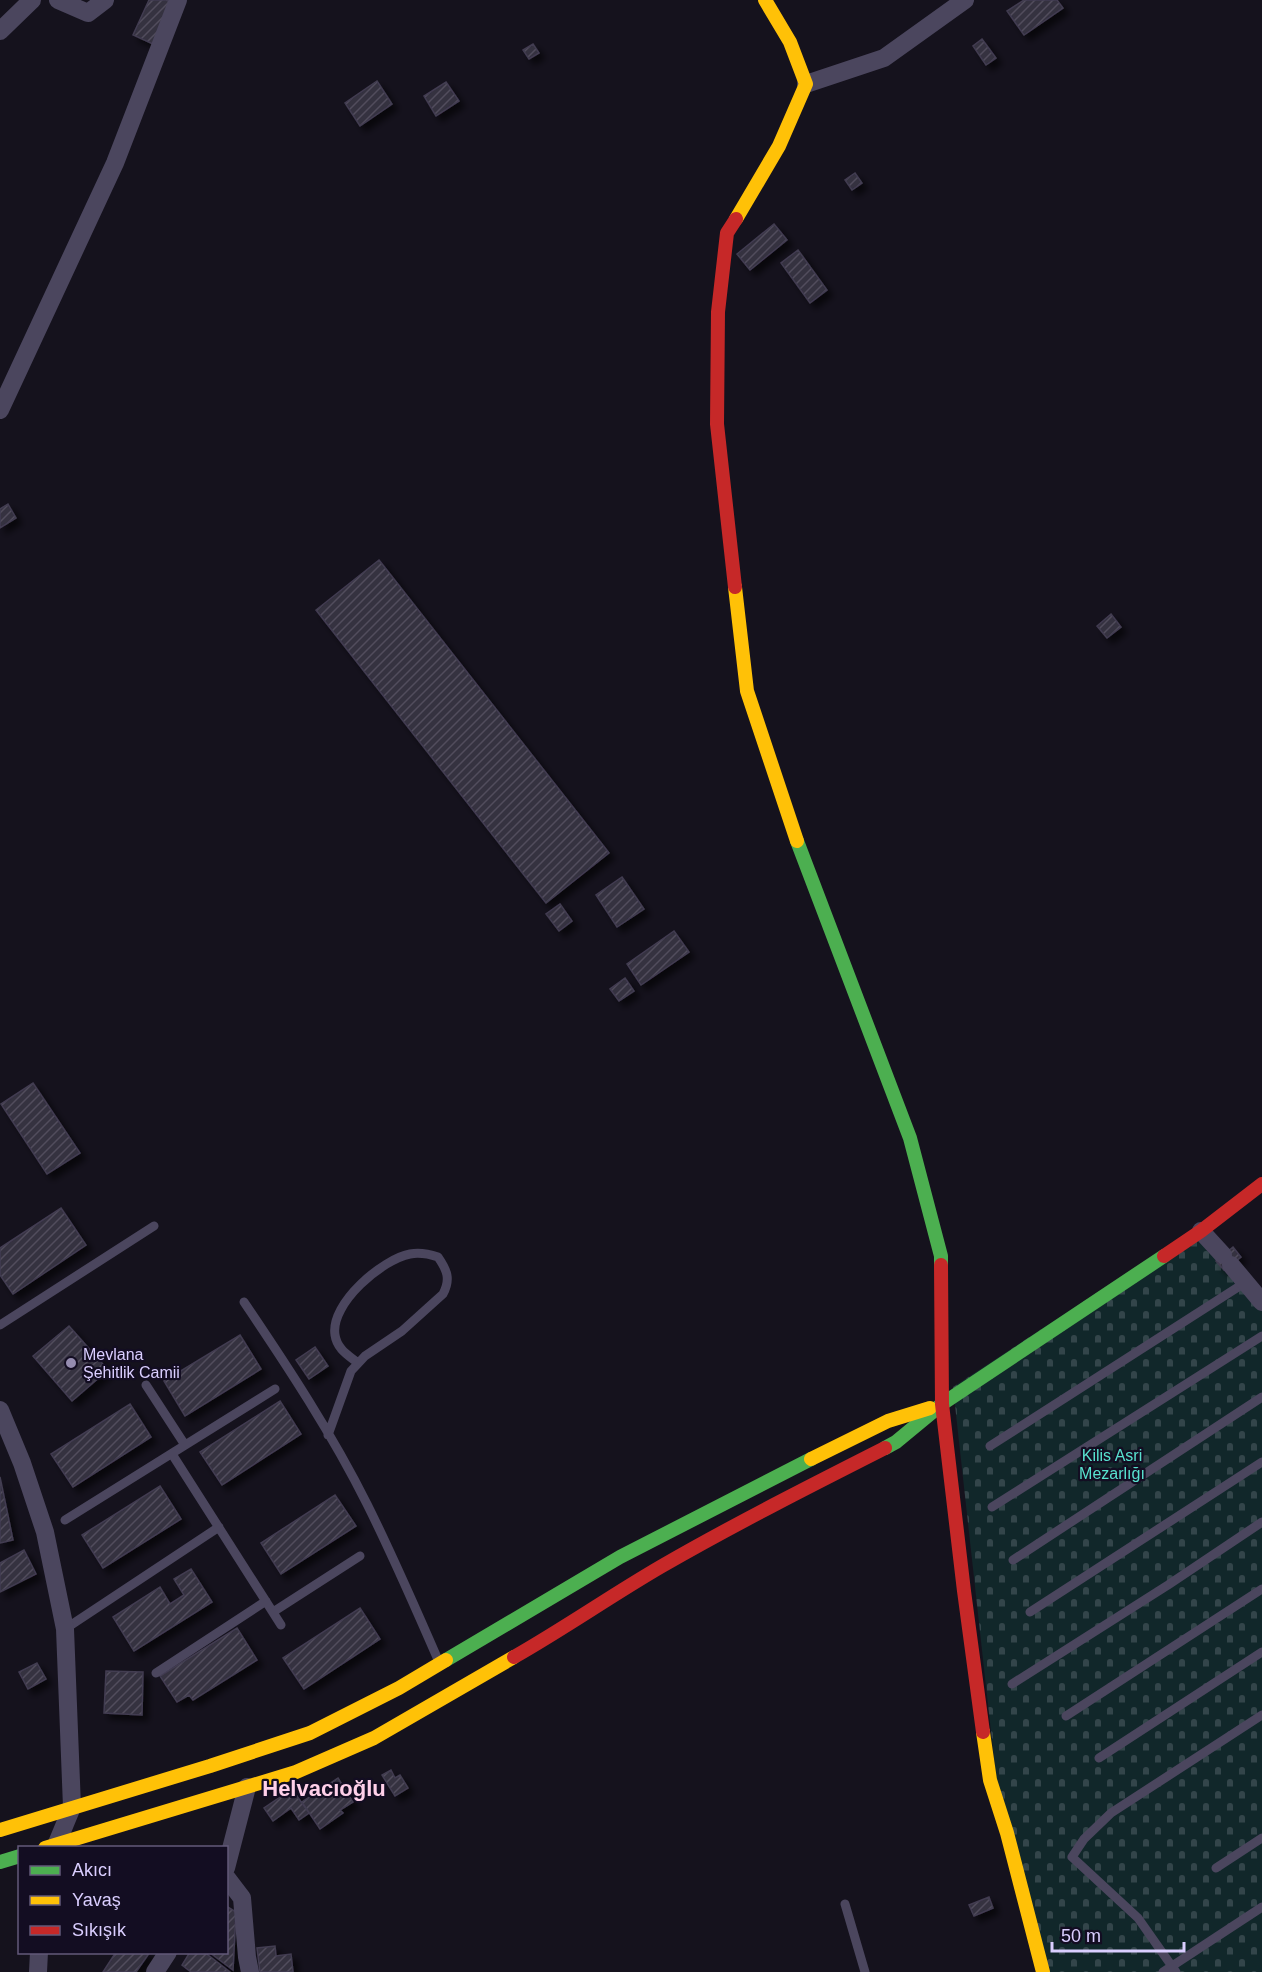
<svg xmlns="http://www.w3.org/2000/svg" width="1262" height="1972" font-family="Arial,sans-serif">
  <defs>
    <pattern id="cemetery-stones" width="16" height="16" patternUnits="userSpaceOnUse" patternTransform="scale(1.5)"><rect width="16" height="16" fill="#11272a"/><path d="M2 7V4a2 2 0 0 1 4 0v3zM10 15v-3a2 2 0 0 1 4 0v3z" fill="#33454a"/></pattern>
    <pattern id="building-hatch" width="6" height="6" patternUnits="userSpaceOnUse" patternTransform="scale(1.5)"><rect width="6" height="6" fill="#343040"/><path d="M-1 1l2-2M0 6l6-6M5 7l2-2" fill="none" stroke="#514d5d"/></pattern>
    <filter id="shadow"><feDropShadow dx="5.5" dy="5.5" stdDeviation="3" flood-color="#0009"/></filter>
  </defs>
  <rect width="100%" height="100%" fill="#15121d"/>
  <!-- cemetery -->
  <path fill="url(#cemetery-stones)" d="M 1191,1231 L 1262,1309 L 1262,1972 L 1042,1972 L 1001,1822 L 953,1387 Z"/>
  <!-- building -->
  <path fill="url(#building-hatch)" stroke="#423c51" stroke-width="1.5" filter="url(#shadow)" d="M 149,0 L 166,0 L 172,3 L 153,44 L 133,35 Z
    M 1024,0 L 1057,0 L 1063,8 L 1024,35 L 1007,11 Z
    M 982,39 L 996,58 L 986,65 L 973,46 Z
    M 533,44 L 539,53 L 529,59 L 523,50 Z
    M 377,81 L 392,104 L 360,126 L 345,103 Z
    M 446,82 L 459,101 L 436,116 L 424,96 Z
    M 855,173 L 862,183 L 852,190 L 845,180 Z
    M 774,224 L 787,240 L 750,270 L 737,254 Z
    M 798,250 L 827,290 L 810,303 L 781,263 Z
    M 8,504 L 16,518 L 0,528 L 0,509 Z
    M 379,560 L 609,853 L 546,903 L 316,610 Z
    M 1111,614 L 1121,627 L 1107,638 L 1097,626 Z
    M 622,877 L 644,909 L 617,927 L 596,895 Z
    M 560,904 L 572,921 L 559,931 L 546,914 Z
    M 674,931 L 689,952 L 641,985 L 627,964 Z
    M 625,978 L 634,991 L 619,1001 L 610,989 Z
    M 33,1083 L 80,1153 L 47,1174 L 1,1104 Z
    M 61,1208 L 86,1245 L 13,1294 L 0,1275 L 0,1248 Z
    M 1233,1247 L 1241,1257 L 1224,1270 L 1216,1261 Z
    M 69,1326 L 108,1370 L 72,1401 L 33,1356 Z
    M 240,1335 L 261,1369 L 185,1416 L 164,1381 Z
    M 315,1347 L 328,1366 L 309,1379 L 296,1360 Z
    M 280,1401 L 301,1434 L 222,1485 L 200,1452 Z
    M 130,1404 L 151,1437 L 73,1487 L 51,1454 Z
    M 0,1477 L 13,1540 L 0,1543 Z
    M 160,1486 L 181,1519 L 103,1568 L 82,1535 Z
    M 335,1495 L 356,1526 L 281,1574 L 261,1543 Z
    M 24,1550 L 36,1574 L 0,1592 L 0,1563 Z
    M 191,1569 L 212,1602 L 134,1651 L 113,1617 L 160,1587 L 170,1604 L 184,1595 L 174,1579 Z
    M 360,1608 L 380,1639 L 304,1689 L 283,1658 Z
    M 237,1628 L 257,1660 L 193,1700 L 189,1695 L 177,1702 L 160,1676 Z
    M 37,1663 L 46,1679 L 28,1689 L 19,1672 Z
    M 106,1671 L 143,1672 L 142,1715 L 104,1713 Z
    M 391,1770 L 395,1778 L 400,1775 L 408,1788 L 395,1796 L 382,1775 Z
    M 338,1778 L 353,1802 L 340,1810 L 343,1813 L 320,1829 L 302,1802 Z
    M 292,1789 L 309,1813 L 299,1820 L 291,1808 L 273,1821 L 264,1808 Z
    M 989,1897 L 993,1908 L 974,1916 L 969,1905 Z
    M 226,1906 L 236,1912 L 233,1970 L 209,1952 L 226,1952 Z
    M 275,1946 L 276,1956 L 291,1954 L 293,1972 L 260,1972 L 257,1948 Z
    M 116,1952 L 150,1952 L 136,1972 L 103,1972 Z
    M 190,1952 L 204,1952 L 230,1972 L 191,1972 L 182,1965 Z"/>
  <g fill="none" stroke-linecap="round" stroke-linejoin="round">
    <!-- lane -->
    <path stroke="#4b465e" stroke-width="9" d="M 244,1302 C 288,1367 332,1434 367,1504 C 393,1556 416,1609 439,1662
      M 0,1325 L 154,1226
      M 146,1385 L 185,1445
      M 328,1435 L 351,1371 L 365,1356 L 402,1331 L 443,1294 C 451,1279 447,1270 438,1257 C 429,1254 420,1252 410,1254 C 383,1259 330,1303 335,1335 C 337,1349 348,1355 358,1363
      M 990,1446 L 1246,1282
      M 172,1454 L 281,1625
      M 992,1507 L 1262,1336
      M 65,1520 L 275,1389
      M 1013,1560 L 1262,1397
      M 273,1612 L 360,1556
      M 1030,1612 L 1262,1462
      M 65,1629 L 219,1527
      M 156,1673 L 266,1601
      M 1012,1684 L 1168,1585 L 1262,1522
      M 1066,1716 L 1262,1589
      M 1099,1758 L 1262,1652
      M 1216,1868 L 1262,1838
      M 845,1904 L 865,1972
      M 1163,1972 L 1262,1907
      M 1176,1972 L 1138,1918 L 1072,1857 L 1084,1839 L 1111,1813 L 1262,1715"/>
    <!-- street -->
    <path stroke="#4b465e" stroke-width="18" d="M 58,0 L 88,13 L 105,0
      M 0,31 L 32,0
      M 806,84 L 884,58 L 965,0
      M 0,410 L 115,163 L 178,0
      M 1201,1231 L 1223,1255
      M 1231,1265 L 1262,1302
      M 0,1410 L 22,1463 L 45,1532 L 65,1629 L 72,1807 L 55,1848
      M 226,1868 L 247,1787
      M 226,1877 L 242,1898 L 247,1957 L 250,1972
      M 38,1972 L 39,1952
      M 155,1972 L 168,1952"/>
    <!-- fast -->
    <path stroke="#4caf50" stroke-width="14" d="M 797,841 L 910,1138 L 941,1256 L 941,1265
      M 885,1448 L 896,1442 L 942,1404 L 1164,1256
      M 446,1660 L 620,1557 L 811,1459
      M 0,1862 L 20,1856"/>
    <!-- slow -->
    <path stroke="#ffc107" stroke-width="14" d="M 736,219 L 779,146 L 806,84 L 790,42 L 765,0
      M 735,587 L 747,691 L 797,841
      M 811,1459 L 888,1421 L 930,1408
      M 983,1732 L 990,1780 L 1007,1833 L 1043,1972
      M 0,1830 L 210,1766 L 310,1733 L 399,1688 L 446,1660
      M 45,1848 L 296,1772 L 374,1738 L 514,1657"/>
    <!-- jam -->
    <path stroke="#c62828" stroke-width="14" d="M 735,587 L 717,424 L 718,312 L 727,233 L 736,219
      M 1164,1256 L 1201,1231 L 1262,1184
      M 941,1265 L 942,1404 L 964,1591 L 983,1732
      M 514,1657 C 565,1628 612,1595 662,1566 C 735,1524 810,1486 885,1448"/>
  </g>
  <!-- markers -->
  <circle fill="#958cb0" stroke="#130d22" stroke-width="2" cx="71" cy="1363" r="6"/>
  <g text-anchor="middle" stroke-width="4.5" stroke-linejoin="round" paint-order="stroke">
    <!-- poi labels -->
    <g font-size="16" fill="#daceff" stroke="#130d22" text-anchor="start">
      <text x="83" y="1360">Mevlana<tspan x="83" dy="18">Şehitlik Camii</tspan></text>
    </g>
    <!-- park labels -->
    <g font-size="16" fill="#58e1cf" stroke="#130d22">
      <text x="1112" y="1461">Kilis Asri<tspan x="1112" dy="18">Mezarlığı</tspan></text>
    </g>
    <!-- district labels -->
    <g font-size="22" font-weight="bold" fill="#ffd0e9" stroke="#130d22">
      <text x="324" y="1796">Helvacıoğlu</text>
    </g>
  </g>
  <!-- legend -->
  <rect x="18" y="1846" width="210" height="108" fill="#130d22" stroke="#635a7a" stroke-width="1.5"/>
  <rect x="30" y="1866" width="30" height="9" fill="#4caf50" stroke="#635a7a" stroke-width="1.5"/>
  <text x="72" y="1876" font-size="18" fill="#daceff">Akıcı</text>
  <rect x="30" y="1896" width="30" height="9" fill="#ffc107" stroke="#635a7a" stroke-width="1.5"/>
  <text x="72" y="1906" font-size="18" fill="#daceff">Yavaş</text>
  <rect x="30" y="1926" width="30" height="9" fill="#c62828" stroke="#635a7a" stroke-width="1.5"/>
  <text x="72" y="1936" font-size="18" fill="#daceff">Sıkışık</text>
  <!-- scale -->
  <path d="M1052 1942v9h132v-9" fill="none" stroke="#daceff" stroke-width="3"/>
  <text x="1061" y="1942" font-size="18" fill="#daceff" stroke="#130d22" stroke-width="4.5" paint-order="stroke">50 m</text>
</svg>
